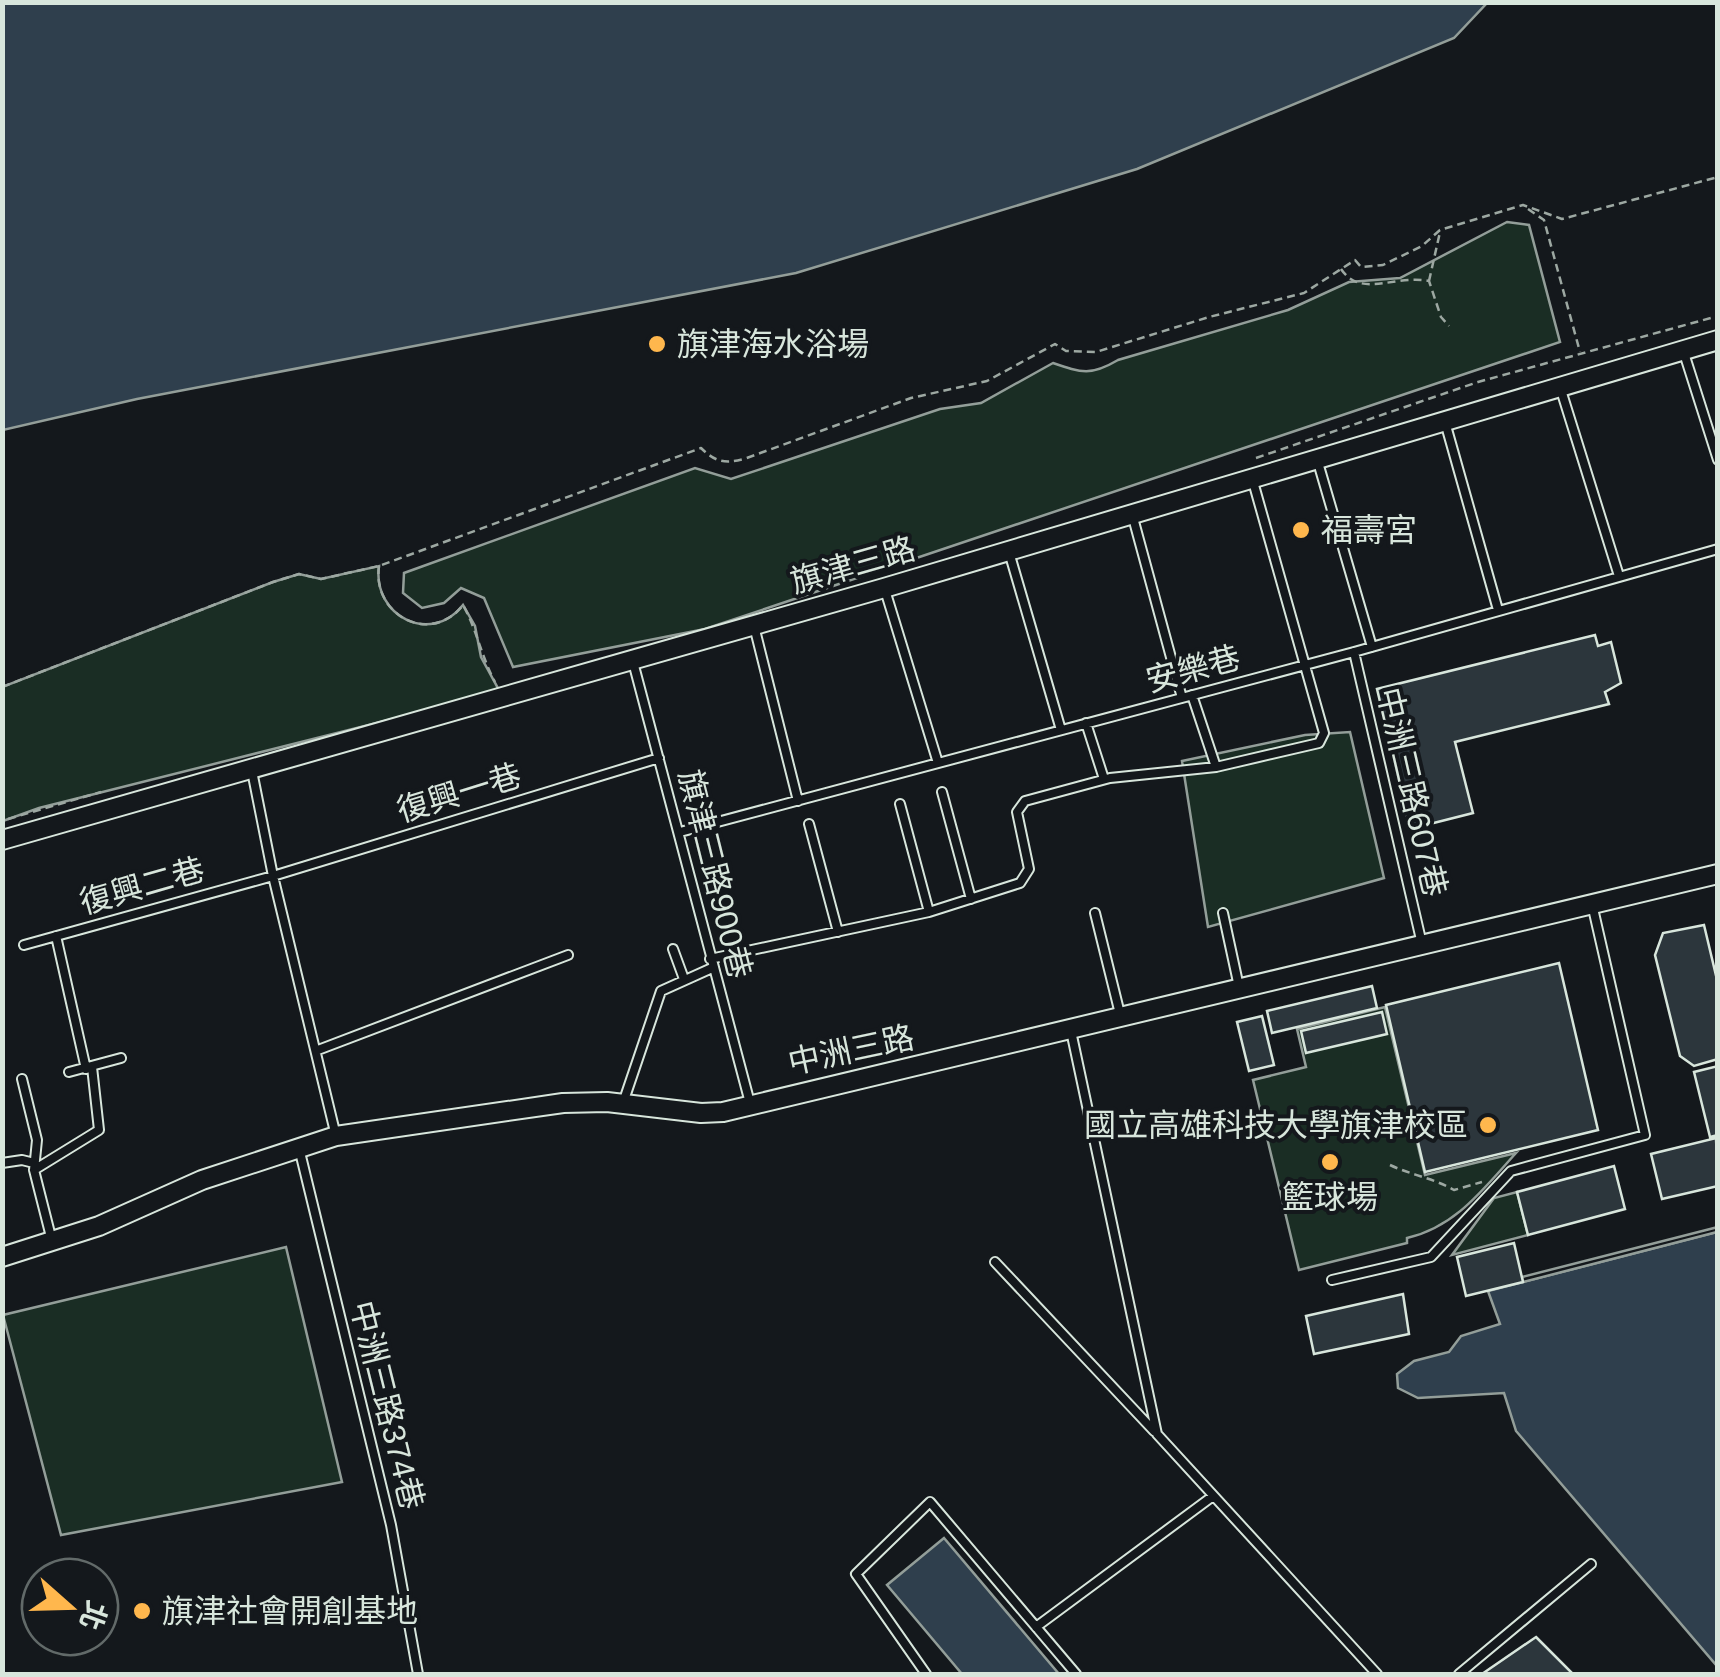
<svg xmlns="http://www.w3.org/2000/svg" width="1720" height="1677" font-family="Helvetica,'Noto Sans TC',sans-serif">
  <rect width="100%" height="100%" fill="#14181c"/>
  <!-- green -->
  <path fill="#1a2d24" stroke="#939e99" stroke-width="2.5" d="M 1507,222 L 1529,225 L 1560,342 L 705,629 L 513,667 L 484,598 L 461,588 L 444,603 L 422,608 L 403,593 L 404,573 L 695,468 L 731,479 L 940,409 L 981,403 L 1053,363 C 1082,373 1091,376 1118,360 L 1288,310 L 1349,282 L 1400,278 Z
    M 379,566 C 372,616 431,646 463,605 L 475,626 L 481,657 L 500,692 L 39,808 L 3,821 L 2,687 L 273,582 L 299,574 L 321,579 Z
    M 1350,732 L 1384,878 L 1208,927 L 1182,761 L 1305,735 Z
    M 1385,1007 L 1425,1175 L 1516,1153 C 1484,1188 1456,1227 1407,1238 L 1407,1243 L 1299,1270 L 1253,1080 L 1306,1067 L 1297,1029 Z
    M 1517,1192 L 1528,1235 L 1452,1255 L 1494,1198 Z
    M 286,1247 L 342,1482 L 61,1535 L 3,1315 Z"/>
  <!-- water -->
  <path fill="#2f3f4d" stroke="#939e99" stroke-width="2.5" d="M 2,3 L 3,2 L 1487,3 L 1454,38 L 1137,169 L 796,273 L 137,399 L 3,430 Z
    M 1717,1232 L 1717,1666 L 1516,1431 L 1504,1393 L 1418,1398 L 1398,1388 L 1397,1374 L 1414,1361 L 1449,1352 L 1461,1336 L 1500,1324 L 1488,1291 Z
    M 944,1538 L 1059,1674 L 962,1674 L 887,1585 Z"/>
  <!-- pier -->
  <path fill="#14181c" stroke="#939e99" stroke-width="2.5" d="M 1718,1227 L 1717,1232 L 1523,1282 L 1522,1277 Z"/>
  <!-- building -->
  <path fill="#2c363c" stroke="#d8e6dc" stroke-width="2.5" d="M 1595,635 L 1598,646 L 1611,642 L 1621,683 L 1605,692 L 1609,704 L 1455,742 L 1473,813 L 1410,829 L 1377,689 Z
    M 1704,925 L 1718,984 L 1718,1059 L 1694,1066 L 1680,1056 L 1655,955 L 1663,933 Z
    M 1559,963 L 1598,1130 L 1425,1172 L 1386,1005 Z
    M 1372,986 L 1377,1008 L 1272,1033 L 1267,1011 Z
    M 1382,1012 L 1387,1034 L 1306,1053 L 1301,1031 Z
    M 1262,1016 L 1274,1065 L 1249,1071 L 1237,1022 Z
    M 1718,1066 L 1718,1135 L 1710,1137 L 1694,1072 Z
    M 1716,1138 L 1718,1186 L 1662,1199 L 1651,1154 Z
    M 1614,1166 L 1625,1209 L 1528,1235 L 1517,1192 Z
    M 1514,1243 L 1523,1282 L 1466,1296 L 1457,1257 Z
    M 1403,1294 L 1409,1334 L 1314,1354 L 1306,1316 Z
    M 1536,1637 L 1573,1674 L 1482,1674 Z"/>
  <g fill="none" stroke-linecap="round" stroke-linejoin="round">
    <defs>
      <path id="service" d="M 1683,350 L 1718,460
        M 1561,390 L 1619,576
        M 1445,422 L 1498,610
        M 1317,459 L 1372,647
        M 1132,514 L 1182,698
        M 1009,552 L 1061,730
        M 885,590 L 938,763
        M 754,626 L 798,801
        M 1354,652 L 1422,944
        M 633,662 L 750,1103
        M 1192,695 L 1216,767
        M 1086,723 L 1104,779
        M 252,771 L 273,876 L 336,1136
        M 942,792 L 971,899
        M 900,804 L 929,912
        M 809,824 L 838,932
        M 680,832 L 1354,652 L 1718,549
        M 1095,913 L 1121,1018
        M 1223,913 L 1239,987
        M 56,936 L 86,1069
        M 24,945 L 273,876 L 659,758
        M 673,949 L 684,979
        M 710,959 L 929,912 L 1020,883 L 1029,869 L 1017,812 L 1025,801 L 1110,778 L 1216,767 L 1319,743 L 1324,733 L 1252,478
        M 1071,1031 L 1157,1434 L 1377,1674
        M 318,1050 L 568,955
        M 69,1072 L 121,1058
        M 22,1079 L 37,1140 L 34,1170 L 52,1241
        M 623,1103 L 661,991 L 712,968
        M 299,1148 L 391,1525 L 418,1674
        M 2,1163 L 22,1160 L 34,1163
        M 34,1170 L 99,1130 L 92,1067
        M 995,1262 L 1154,1431
        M 1332,1280 L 1431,1257 L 1511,1171 L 1645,1135 L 1592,904
        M 1036,1627 L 1213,1496
        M 926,1674 L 856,1574 L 930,1502 L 1076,1674
        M 1459,1674 L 1591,1564"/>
      <path id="tertiary" d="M 2,840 L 884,588 L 1718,340
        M 2,1257 L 99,1226 L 202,1180 L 336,1136 L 563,1103 L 607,1102 L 701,1113 L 723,1112 L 1718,874"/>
    </defs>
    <!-- service casing -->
    <use href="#service" stroke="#d8e6dc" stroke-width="12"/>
    <!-- tertiary casing -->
    <use href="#tertiary" stroke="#d8e6dc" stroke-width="22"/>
    <!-- path -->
    <path stroke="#9da8a2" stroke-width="2.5" stroke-dasharray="8 5" stroke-linecap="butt" d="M 1528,209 L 1544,220 L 1580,352
      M 1341,269 C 1361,299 1395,274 1429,281 L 1441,317 L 1449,326
      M 1429,281 L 1440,232
      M 1256,458 L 1478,382 L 1718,316
      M 379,566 C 372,616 431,646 463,605 C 477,630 481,656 495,682
      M 2,687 L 273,582 L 299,574 L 321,579 L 379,566 L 701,448 C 715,462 725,464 744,459 L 911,398 L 987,381 L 1055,344 L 1066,351 L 1096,352 L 1209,317 L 1304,293 L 1355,260 L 1361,267 L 1383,265 L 1422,246 L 1440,230 L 1523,205 L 1562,219 L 1718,177
      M 8,819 L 101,792
      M 1390,1165 C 1411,1175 1433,1178 1454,1190 L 1482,1182"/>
    <!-- service -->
    <use href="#service" stroke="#14181c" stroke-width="8"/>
    <!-- tertiary -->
    <use href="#tertiary" stroke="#14181c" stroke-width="18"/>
  </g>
  <!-- markers -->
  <g fill="#ffb74d" stroke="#14181c" stroke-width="4">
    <circle cx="657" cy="344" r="10"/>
    <circle cx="1301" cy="530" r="10"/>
    <circle cx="1488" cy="1125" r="10"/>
    <circle cx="1330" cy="1162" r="10"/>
    <circle cx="142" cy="1611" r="10"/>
  </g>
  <g text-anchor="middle" stroke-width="8" stroke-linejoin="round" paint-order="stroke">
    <!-- poi labels -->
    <g font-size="32" fill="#d8e6dc" stroke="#14181c" text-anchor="start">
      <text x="677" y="355">旗津海水浴場</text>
      <text x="1321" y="541">福壽宮</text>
      <text x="1468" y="1136" text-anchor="end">國立高雄科技大學旗津校區</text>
      <text x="1330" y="1208" text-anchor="middle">籃球場</text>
      <text x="162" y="1622">旗津社會開創基地</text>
    </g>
    <!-- street labels -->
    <g font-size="32" fill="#d8e6dc" stroke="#14181c">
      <text transform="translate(853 565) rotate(-16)" y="11">旗津三路</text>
      <text transform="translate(1193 669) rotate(-15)" y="11">安樂巷</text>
      <text transform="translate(1412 792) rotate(77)" y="11">中洲三路607巷</text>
      <text transform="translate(459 793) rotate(-17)" y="11">復興一巷</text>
      <text transform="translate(715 874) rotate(76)" y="11">旗津三路900巷</text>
      <text transform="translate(142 886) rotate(-16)" y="11">復興二巷</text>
      <text transform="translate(851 1050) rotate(-12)" y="11">中洲三路</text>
      <text transform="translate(387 1405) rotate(76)" y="11">中洲三路374巷</text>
    </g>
  </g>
  <!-- border -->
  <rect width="1720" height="1677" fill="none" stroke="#d8e6dc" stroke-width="10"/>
  <!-- north arrow -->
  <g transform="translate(70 1607) rotate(110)"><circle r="48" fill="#14181c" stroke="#626a69" stroke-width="2.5"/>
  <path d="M0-8L18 38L0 25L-18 38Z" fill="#ffb74d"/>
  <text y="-15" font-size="28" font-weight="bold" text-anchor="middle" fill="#d8e6dc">北</text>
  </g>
</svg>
